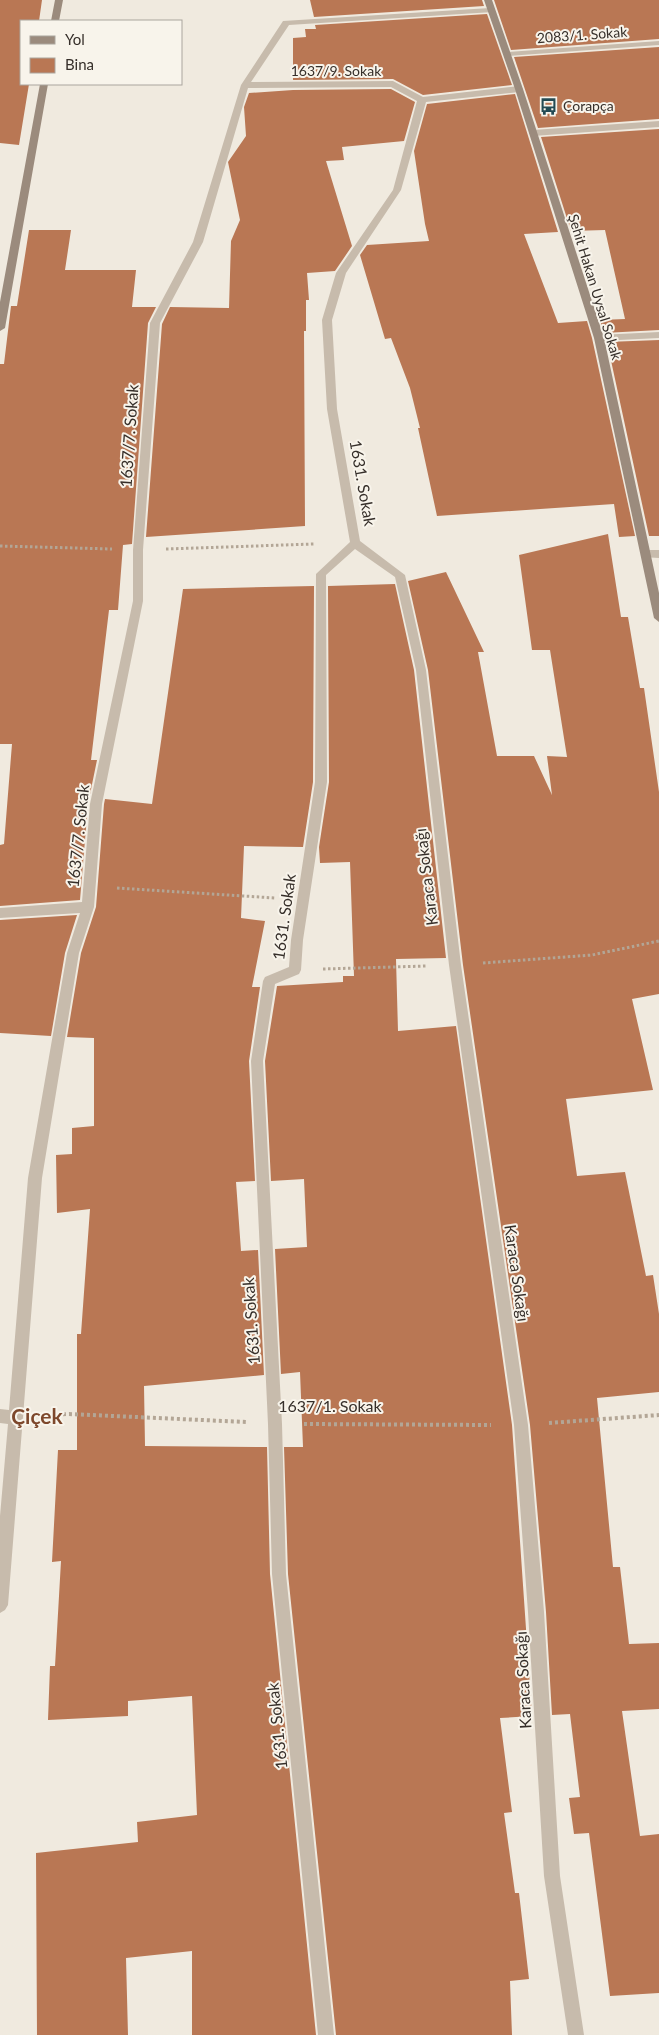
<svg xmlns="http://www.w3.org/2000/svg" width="659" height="2035" font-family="Lato,sans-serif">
  <rect width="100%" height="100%" fill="#f0eadf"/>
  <!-- building -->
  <path fill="#b97754" d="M 0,0 L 42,0 L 39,21 L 21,21 L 21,84 L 29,84 L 19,145 L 0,143 Z
    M 310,0 L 482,0 L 484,6 L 314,17 Z
    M 494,0 L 659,0 L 659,39 L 511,50 Z
    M 487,14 L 512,85 L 423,95 L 393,79 L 293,80 L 293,38 L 306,37 L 305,29 L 316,29 L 315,25 Z
    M 659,47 L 659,119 L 538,128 L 514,57 Z
    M 391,89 L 415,102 L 404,141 L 342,147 L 344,160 L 326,161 L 352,246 L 335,271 L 307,273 L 309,300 L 306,300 L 306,331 L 304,331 L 305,526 L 146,537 L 162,324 L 170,307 L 229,308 L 231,241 L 240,220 L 228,162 L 246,136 L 244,107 L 249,93 L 293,90 Z
    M 515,94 L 558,232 L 524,234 L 558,323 L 587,321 L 592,338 L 635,536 L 619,537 L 614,504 L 437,516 L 418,428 L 420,428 L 410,388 L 391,338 L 385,339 L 360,255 L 367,245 L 429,241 L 425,224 L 414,151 L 427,104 Z
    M 659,129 L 659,330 L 604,333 L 600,320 L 625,319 L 605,230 L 571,231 L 541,137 Z
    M 29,230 L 71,230 L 65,270 L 136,270 L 132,307 L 156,307 L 148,323 L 132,544 L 123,545 L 118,610 L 109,610 L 91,760 L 97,760 L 88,804 L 80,900 L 0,906 L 0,845 L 4,844 L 12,744 L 0,744 L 0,364 L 4,364 L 11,306 L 17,306 Z
    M 659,340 L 659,536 L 649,536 L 607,342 Z
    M 608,534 L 621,617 L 628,617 L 640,688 L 644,688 L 659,792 L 659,994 L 632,999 L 653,1090 L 566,1099 L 577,1176 L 625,1172 L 646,1276 L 653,1275 L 659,1314 L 659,1392 L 597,1398 L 613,1567 L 620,1567 L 629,1644 L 659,1643 L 659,1709 L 622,1711 L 640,1836 L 659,1834 L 659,1993 L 610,1996 L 589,1833 L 574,1834 L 569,1798 L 580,1797 L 570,1714 L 552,1715 L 546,1612 L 530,1425 L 463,965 L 428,670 L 408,581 L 446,572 L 484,652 L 478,652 L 497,756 L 534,756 L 552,795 L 547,756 L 567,757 L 550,650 L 532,650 L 519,555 Z
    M 395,584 L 414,670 L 446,958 L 396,959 L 398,1031 L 456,1026 L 512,1425 L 532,1716 L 500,1718 L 512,1812 L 504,1813 L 515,1893 L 519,1893 L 529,1979 L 510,1981 L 512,2035 L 336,2035 L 288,1574 L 284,1447 L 303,1447 L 300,1372 L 281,1374 L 275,1249 L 307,1247 L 304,1179 L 271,1181 L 265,1061 L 277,986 L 343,982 L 343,976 L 354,976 L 350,862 L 320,863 L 319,847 L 329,782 L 328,586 Z
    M 314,586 L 313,782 L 303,847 L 244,846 L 241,918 L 265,921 L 252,987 L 260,987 L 249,1061 L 255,1181 L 236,1182 L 241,1251 L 258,1250 L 264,1375 L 144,1386 L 145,1446 L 267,1447 L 270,1574 L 316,2035 L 192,2035 L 192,1951 L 126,1958 L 128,2035 L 37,2035 L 36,1853 L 138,1842 L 137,1822 L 197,1815 L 192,1696 L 128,1701 L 128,1716 L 48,1720 L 50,1666 L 55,1666 L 61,1561 L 52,1562 L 58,1450 L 77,1450 L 77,1334 L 81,1334 L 90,1209 L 57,1213 L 56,1155 L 72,1154 L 72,1128 L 94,1126 L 94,1038 L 67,1037 L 81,953 L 96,907 L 104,804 L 105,799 L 152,804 L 183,589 Z
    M 77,915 L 65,953 L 51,1036 L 0,1033 L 0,920 Z"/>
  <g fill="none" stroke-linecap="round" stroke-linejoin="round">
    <!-- path-far1 -->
    <path stroke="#b3a696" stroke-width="3" stroke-dasharray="2.5 2.5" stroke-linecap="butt" d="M 0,546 L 112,549
      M 166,549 L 314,544
      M 117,888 L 275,898
      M 483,963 L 592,955 L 659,941
      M 323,969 L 427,966"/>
    <!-- path -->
    <path stroke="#b3a696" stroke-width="4" stroke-dasharray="3 3" stroke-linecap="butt" d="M 45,1415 L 69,1414 L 246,1422
      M 549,1423 L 659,1415
      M 304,1424 L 491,1425"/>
    <!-- minor -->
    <path fill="#c7bbac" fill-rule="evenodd" d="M 490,8 L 493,8 L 493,12 L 289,25 L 251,82 L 393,81 L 423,97 L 519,86 L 523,89 L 519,92 L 426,102 L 401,190 L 346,273 L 332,320 L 337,409 L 360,541 L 405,575 L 426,670 L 461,965 L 528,1425 L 544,1612 L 560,1876 L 584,2035 L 568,2035 L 544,1876 L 528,1612 L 514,1425 L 449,965 L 416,670 L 395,577 L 355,549 L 326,575 L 327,782 L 303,940 L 301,970 L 299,974 L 275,984 L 263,1061 L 282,1424 L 286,1574 L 334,2035 L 318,2035 L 272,1574 L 268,1424 L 251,1061 L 263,981 L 265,977 L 289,967 L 291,940 L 315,782 L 316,574 L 350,542 L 327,409 L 322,320 L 336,273 L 393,190 L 417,101 L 391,87 L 248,88 L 203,242 L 160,323 L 143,550 L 143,601 L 102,804 L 94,907 L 79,953 L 42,1178 L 8,1605 L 5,1610 L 0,1613 L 0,1516 L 8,1424 L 0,1423 L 0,1409 L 9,1410 L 28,1178 L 67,953 L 80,913 L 0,918 L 0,908 L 82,902 L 90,804 L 133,601 L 133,550 L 150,323 L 193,242 L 241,85 L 283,21 Z
      M 659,41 L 659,45 L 507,56 L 503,54 L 507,52 Z
      M 659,121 L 659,127 L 533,136 L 529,133 L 533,130 Z
      M 659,332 L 659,338 L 599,341 L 594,338 L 599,335 Z
      M 646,550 L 659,550 L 659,558 L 642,557 L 641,554 L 642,551 Z"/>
    <!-- secondary -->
    <path fill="#9b8b7d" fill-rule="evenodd" d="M 55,0 L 63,0 L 59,21 L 51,21 Z
      M 484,0 L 492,0 L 523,89 L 604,338 L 659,593 L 659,622 L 654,618 L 594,338 L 515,89 Z
      M 40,84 L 48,84 L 5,328 L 0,331 L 0,302 Z"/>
  </g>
  <!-- icons -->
  <defs>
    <symbol id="bus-bare" viewBox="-9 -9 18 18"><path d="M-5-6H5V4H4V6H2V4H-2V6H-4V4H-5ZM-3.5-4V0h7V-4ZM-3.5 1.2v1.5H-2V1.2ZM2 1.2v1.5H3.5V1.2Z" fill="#244b54" stroke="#f8f4eb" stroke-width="2.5" paint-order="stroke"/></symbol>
  </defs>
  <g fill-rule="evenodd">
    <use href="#bus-bare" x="536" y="94" width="25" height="25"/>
  </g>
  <g text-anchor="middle" stroke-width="4" stroke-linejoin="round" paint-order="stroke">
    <!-- far-street labels -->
    <g font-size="14" fill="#362f2a" stroke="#f8f4eb">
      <text transform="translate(582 35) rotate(-4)" y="5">2083/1. Sokak</text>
      <text x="336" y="76">1637/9. Sokak</text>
      <text transform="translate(595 287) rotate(73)" y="5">Şehit Hakan Uysal Sokak</text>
    </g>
    <!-- far-poi labels -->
    <g font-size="14" fill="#362f2a" stroke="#f8f4eb" text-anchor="start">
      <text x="563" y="111">Çorapça</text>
    </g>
    <!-- street labels -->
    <g font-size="16" fill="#362f2a" stroke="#f8f4eb">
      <text transform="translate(129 436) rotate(-86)" y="6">1637/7. Sokak</text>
      <text transform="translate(363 483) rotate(80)" y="6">1631. Sokak</text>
      <text transform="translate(78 836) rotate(-84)" y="6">1637/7. Sokak</text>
      <text transform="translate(426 877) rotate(-97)" y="6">Karaca Sokağı</text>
      <text transform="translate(284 917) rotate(-82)" y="6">1631. Sokak</text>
      <text transform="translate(517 1273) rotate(82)" y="6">Karaca Sokağı</text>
      <text transform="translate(251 1321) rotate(-94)" y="6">1631. Sokak</text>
      <text x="330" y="1412">1637/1. Sokak</text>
      <text transform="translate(523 1680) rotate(-93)" y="6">Karaca Sokağı</text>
      <text transform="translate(277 1726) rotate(-96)" y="6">1631. Sokak</text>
    </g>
    <!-- district labels -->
    <g font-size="21" font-weight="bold" fill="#7d472b" stroke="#f8f4eb">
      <text x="37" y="1424">Çiçek</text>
    </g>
  </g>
  <!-- legend -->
  <rect x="20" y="20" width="162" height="65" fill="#f8f4eb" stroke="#aaa59e"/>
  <rect x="30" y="36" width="25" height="8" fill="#9b8b7d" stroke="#aaa59e"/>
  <text x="65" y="45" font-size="15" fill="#362f2a">Yol</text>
  <rect x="30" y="58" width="25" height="15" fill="#b97754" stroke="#aaa59e"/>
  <text x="65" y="70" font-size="15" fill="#362f2a">Bina</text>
</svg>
